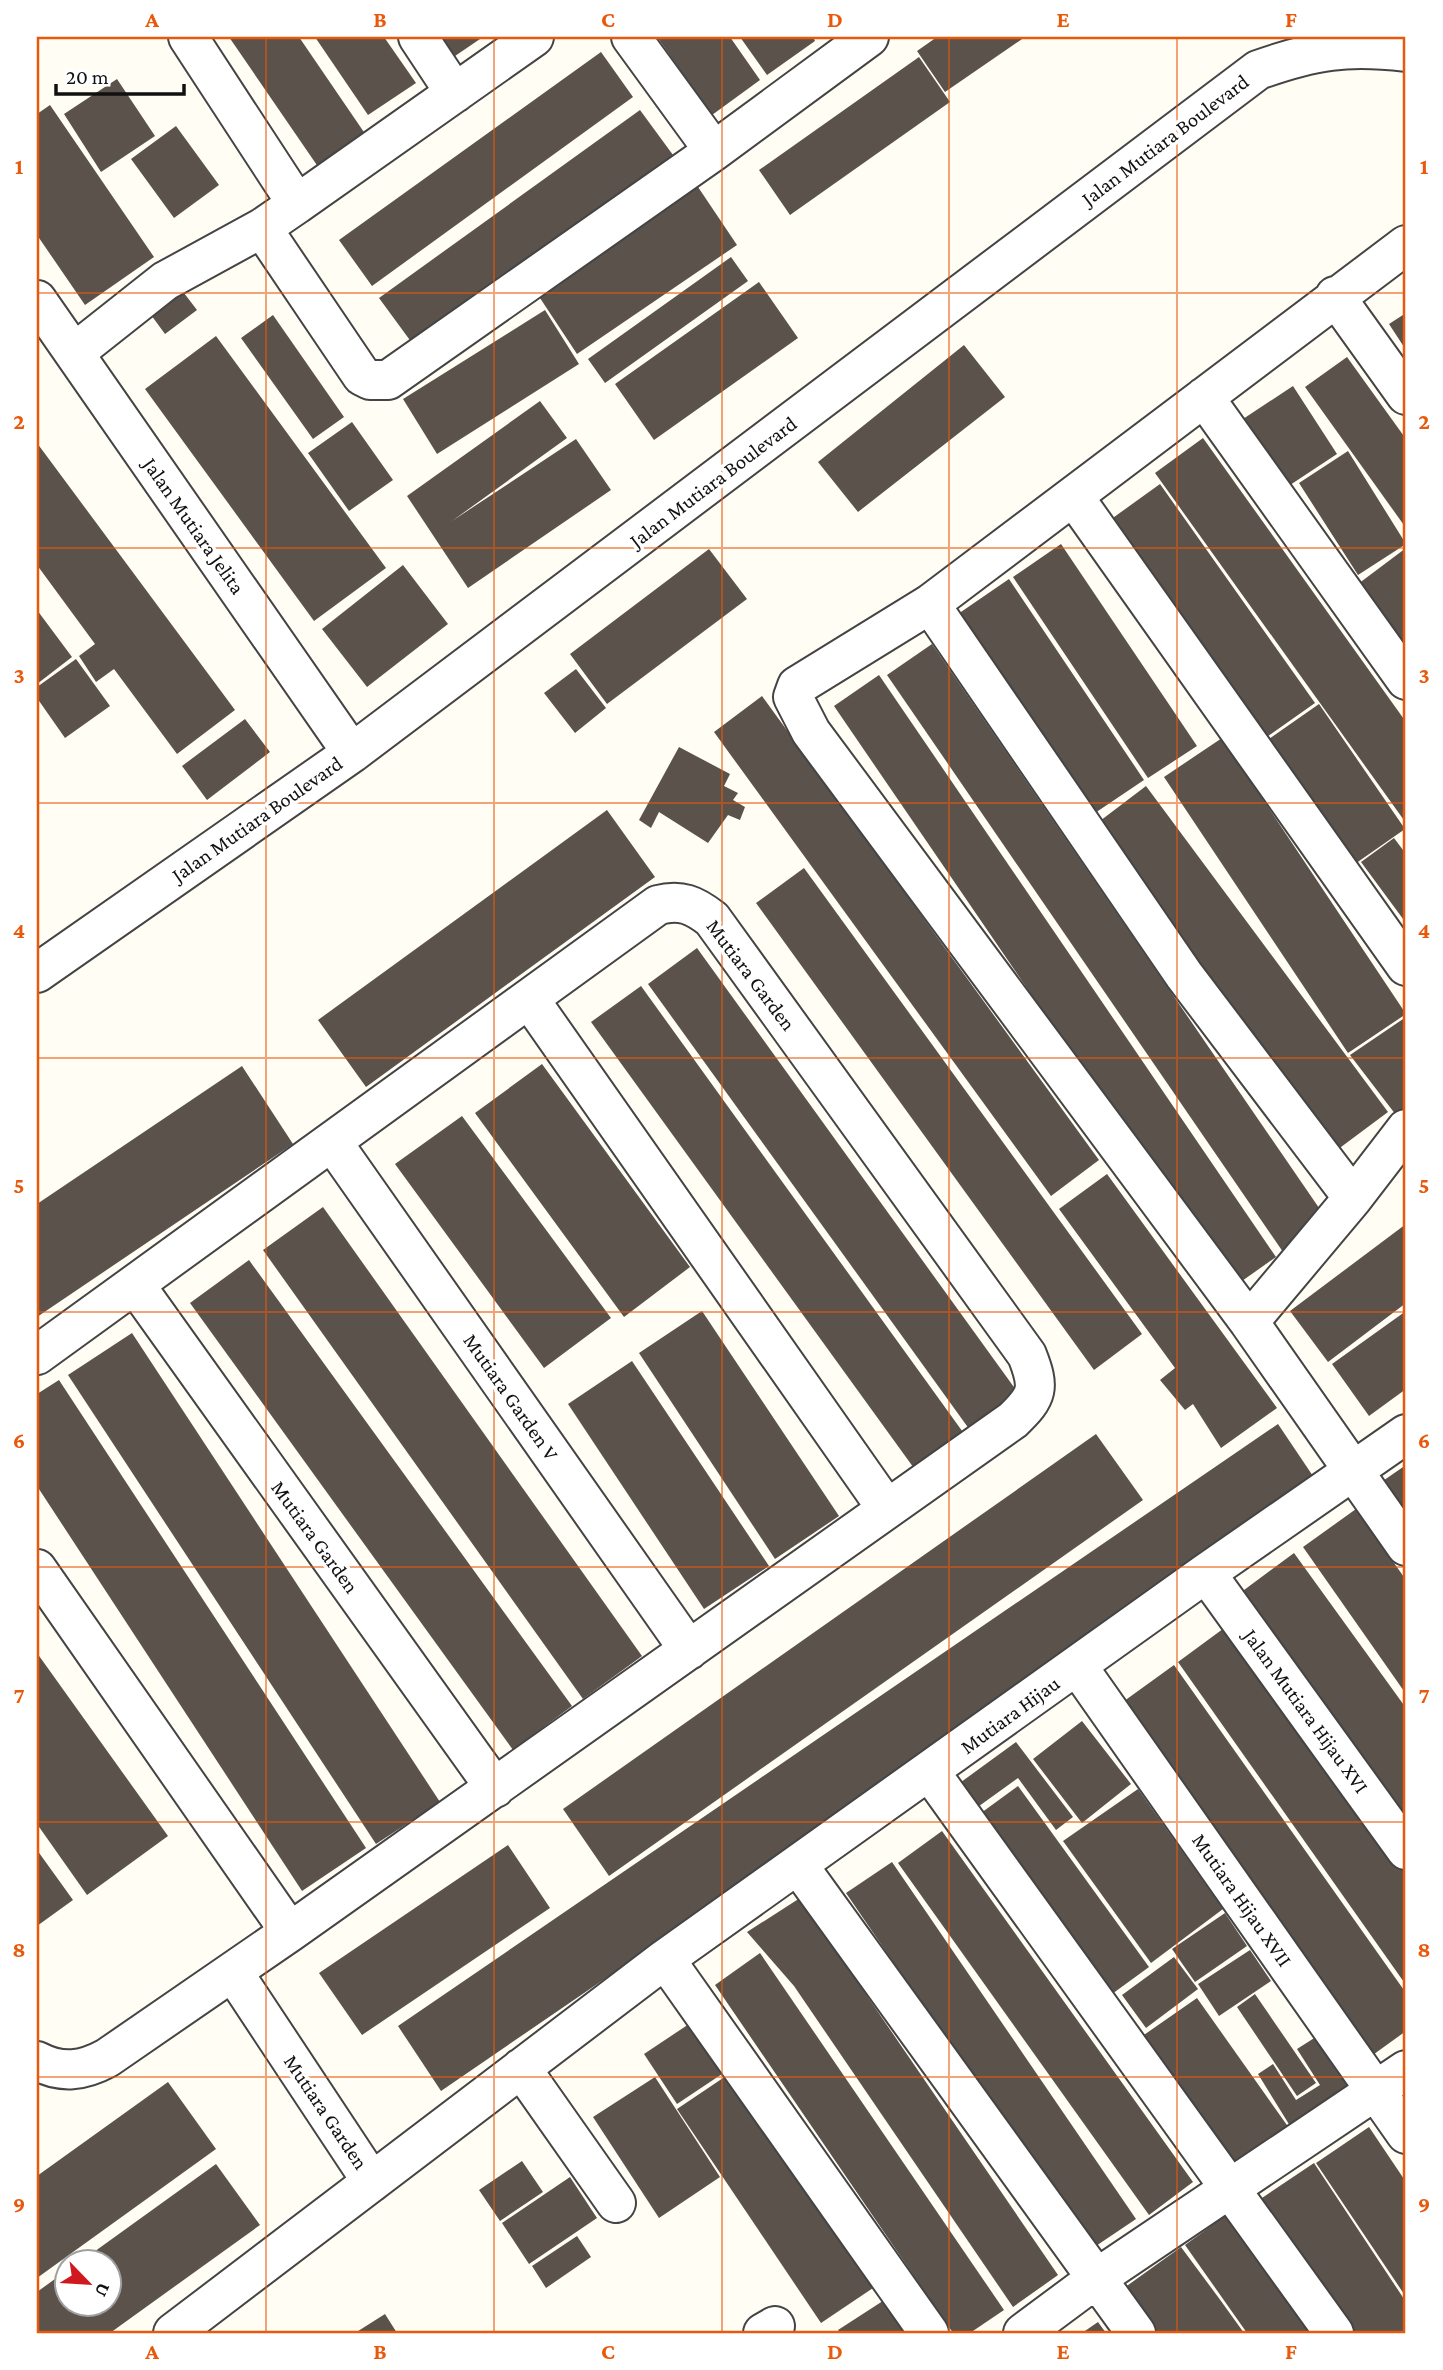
<svg xmlns="http://www.w3.org/2000/svg" width="1443" height="2370" font-family="'Crimson Pro',serif">
  <rect width="100%" height="100%" fill="#fffdf4"/>
  <!-- building -->
  <path fill="#5b524b" d="M 229,37 L 299,37 L 370,141 L 323,174 Z
    M 315,37 L 384,37 L 416,83 L 368,115 Z
    M 442,37 L 483,37 L 455,56 Z
    M 657,37 L 730,37 L 760,80 L 712,115 Z
    M 740,37 L 813,37 L 815,41 L 767,75 Z
    M 937,37 L 1025,37 L 945,92 L 917,51 Z
    M 601,52 L 633,97 L 372,286 L 339,240 Z
    M 919,57 L 950,102 L 790,215 L 759,170 Z
    M 117,79 L 155,136 L 101,172 L 64,114 Z
    M 50,105 L 154,257 L 85,305 L 37,235 L 37,114 Z
    M 640,110 L 673,155 L 412,343 L 379,298 Z
    M 176,126 L 219,185 L 174,218 L 131,159 Z
    M 698,187 L 737,245 L 577,354 L 538,295 Z
    M 731,257 L 748,281 L 605,383 L 588,359 Z
    M 174,280 L 197,310 L 165,334 L 143,304 Z
    M 759,282 L 798,338 L 654,440 L 615,384 Z
    M 545,310 L 579,364 L 437,454 L 403,399 Z
    M 1406,313 L 1406,350 L 1389,324 Z
    M 273,315 L 344,417 L 313,439 L 241,338 Z
    M 216,336 L 386,568 L 314,621 L 145,389 Z
    M 964,345 L 1005,397 L 858,512 L 818,462 Z
    M 1347,357 L 1406,439 L 1406,528 L 1305,387 Z
    M 1293,386 L 1337,454 L 1287,487 L 1243,419 Z
    M 540,401 L 567,438 L 452,521 L 576,439 L 611,490 L 468,588 L 407,496 Z
    M 352,422 L 393,480 L 349,511 L 308,453 Z
    M 1203,438 L 1406,722 L 1406,823 L 1155,473 Z
    M 37,443 L 235,710 L 177,754 L 114,669 L 96,682 L 79,656 L 95,644 L 37,565 Z
    M 1348,451 L 1406,544 L 1358,575 L 1299,483 Z
    M 1160,484 L 1315,703 L 1264,739 L 1110,520 Z
    M 1061,544 L 1197,746 L 1148,778 L 1013,577 Z
    M 1406,548 L 1406,649 L 1358,584 Z
    M 709,549 L 747,599 L 607,704 L 570,654 Z
    M 403,565 L 448,624 L 367,687 L 322,629 Z
    M 1009,579 L 1144,780 L 1092,815 L 958,614 Z
    M 37,610 L 72,657 L 37,684 Z
    M 932,644 L 1328,1221 L 1283,1252 L 887,675 Z
    M 76,659 L 110,706 L 65,738 L 37,698 L 37,687 Z
    M 576,669 L 606,708 L 575,733 L 544,693 Z
    M 879,675 L 1276,1257 L 1232,1288 L 834,706 Z
    M 762,696 L 1099,1160 L 1051,1196 L 714,732 Z
    M 1319,704 L 1405,829 L 1352,866 L 1266,741 Z
    M 245,719 L 270,752 L 207,800 L 182,766 Z
    M 1222,738 L 1406,1014 L 1348,1053 L 1164,777 Z
    M 679,747 L 730,774 L 724,786 L 738,793 L 733,800 L 745,807 L 740,820 L 728,815 L 708,843 L 659,812 L 651,828 L 639,820 Z
    M 1146,786 L 1388,1112 L 1337,1150 L 1096,824 Z
    M 607,810 L 655,877 L 366,1087 L 318,1020 Z
    M 1394,838 L 1406,854 L 1406,923 L 1361,862 Z
    M 804,868 L 1142,1334 L 1094,1370 L 756,903 Z
    M 697,948 L 1021,1397 L 972,1433 L 648,984 Z
    M 641,986 L 965,1435 L 916,1471 L 591,1022 Z
    M 1406,1017 L 1406,1106 L 1396,1115 L 1350,1055 Z
    M 542,1064 L 690,1267 L 624,1317 L 475,1113 Z
    M 242,1066 L 293,1144 L 37,1317 L 37,1204 Z
    M 462,1116 L 611,1318 L 544,1368 L 395,1164 Z
    M 1107,1174 L 1277,1408 L 1221,1448 L 1193,1404 L 1185,1410 L 1160,1380 L 1175,1368 L 1059,1209 Z
    M 323,1207 L 642,1656 L 583,1699 L 263,1250 Z
    M 1406,1224 L 1406,1303 L 1328,1362 L 1290,1311 Z
    M 249,1260 L 572,1706 L 513,1750 L 190,1303 Z
    M 702,1311 L 839,1516 L 775,1559 L 639,1353 Z
    M 1406,1311 L 1406,1389 L 1369,1416 L 1332,1364 Z
    M 132,1333 L 440,1802 L 376,1844 L 68,1375 Z
    M 632,1361 L 769,1566 L 704,1609 L 568,1404 Z
    M 59,1380 L 366,1848 L 302,1891 L 37,1486 L 37,1394 Z
    M 1278,1424 L 1321,1488 L 441,2091 L 398,2026 Z
    M 1096,1434 L 1143,1500 L 609,1876 L 563,1809 Z
    M 1406,1465 L 1406,1528 L 1377,1485 Z
    M 1356,1509 L 1406,1580 L 1406,1694 L 1303,1547 Z
    M 1294,1553 L 1406,1708 L 1406,1822 L 1240,1593 Z
    M 1231,1623 L 1406,1870 L 1406,1985 L 1178,1662 Z
    M 37,1653 L 168,1836 L 87,1895 L 37,1824 Z
    M 1174,1665 L 1406,1993 L 1406,2031 L 1370,2057 L 1120,1704 Z
    M 1082,1721 L 1131,1784 L 1082,1823 L 1033,1759 Z
    M 1016,1742 L 1073,1817 L 1056,1830 L 1018,1778 L 975,1809 L 957,1785 Z
    M 1018,1786 L 1149,1967 L 1112,1994 L 981,1813 Z
    M 1138,1789 L 1223,1909 L 1151,1963 L 1063,1841 Z
    M 942,1831 L 1193,2182 L 1149,2215 L 898,1863 Z
    M 508,1845 L 550,1908 L 362,2035 L 319,1973 Z
    M 37,1850 L 73,1900 L 37,1926 Z
    M 892,1862 L 1136,2219 L 1090,2250 L 846,1893 Z
    M 800,1898 L 1058,2275 L 1013,2307 L 794,1986 L 747,1932 Z
    M 1225,1913 L 1247,1946 L 1195,1982 L 1172,1949 Z
    M 1250,1950 L 1271,1981 L 1219,2016 L 1198,1984 Z
    M 760,1953 L 1004,2310 L 970,2333 L 953,2333 L 715,1985 Z
    M 1174,1957 L 1198,1989 L 1146,2028 L 1122,1995 Z
    M 1255,1994 L 1316,2083 L 1297,2096 L 1237,2007 Z
    M 1197,1998 L 1289,2128 L 1232,2168 L 1141,2037 Z
    M 692,2022 L 725,2072 L 677,2104 L 644,2054 Z
    M 1319,2035 L 1358,2096 L 1295,2134 L 1258,2074 L 1273,2064 L 1296,2100 L 1320,2085 L 1297,2049 Z
    M 732,2072 L 876,2286 L 821,2323 L 677,2109 Z
    M 655,2077 L 720,2177 L 659,2218 L 593,2117 Z
    M 168,2082 L 216,2149 L 37,2278 L 37,2176 Z
    M 1369,2127 L 1406,2182 L 1406,2297 L 1316,2163 Z
    M 522,2161 L 543,2192 L 500,2221 L 479,2190 Z
    M 1314,2163 L 1406,2302 L 1406,2333 L 1344,2333 L 1256,2202 Z
    M 216,2164 L 260,2225 L 110,2333 L 37,2333 L 37,2292 L 66,2271 L 66,2304 L 108,2304 L 108,2262 L 80,2262 Z
    M 570,2177 L 597,2218 L 529,2264 L 502,2223 Z
    M 1233,2210 L 1320,2333 L 1247,2333 L 1185,2245 Z
    M 577,2236 L 591,2257 L 546,2288 L 532,2266 Z
    M 1181,2247 L 1221,2301 L 1244,2333 L 1157,2333 L 1124,2288 Z
    M 889,2297 L 913,2333 L 840,2333 L 838,2330 Z
    M 385,2314 L 397,2333 L 355,2333 Z
    M 1098,2322 L 1106,2333 L 1082,2333 Z"/>
  <g fill="none" stroke-linecap="round" stroke-linejoin="round">
    <defs>
      <path id="minor" d="M 418,37 L 455,93
        M 631,37 L 714,151
        M 297,204 L 534,37
        M 262,228 L 362,376 L 370,380 L 388,380 L 714,151 L 869,37
        M 1406,245 L 930,604 L 797,686 L 793,697 L 811,732 L 1249,1322 L 1406,1546
        M 1335,296 L 1406,395
        M 37,300 L 352,753
        M 74,353 L 165,281 L 262,228 L 297,204 L 188,37
        M 1204,397 L 1406,680
        M 1074,497 L 1406,966
        M 930,604 L 1184,975 L 1353,1198
        M 37,973 L 352,753 L 1258,70 C 1314,50 1347,45 1406,52
        M 530,1000 L 887,1509
        M 333,1143 L 689,1650
        M 136,1286 L 495,1788
        M 1249,1322 L 1353,1198 L 1406,1129
        M 37,1355 L 658,905 C 681,899 694,905 712,919 L 1027,1355 C 1040,1388 1038,1396 1013,1420 L 290,1932 L 107,2058 C 83,2071 62,2074 37,2061
        M 37,1569 L 290,1932
        M 1206,1573 L 1406,1850
        M 1078,1667 L 1406,2134
        M 930,1772 L 1334,2333
        M 798,1865 L 1136,2333
        M 665,1959 L 929,2333
        M 233,1972 L 372,2182
        M 521,2068 L 616,2203
        M 173,2333 L 665,1959 L 1206,1573 L 1406,1434
        M 763,2333 L 775,2326
        M 1023,2333 L 1097,2278 L 1406,2070"/>
    </defs>
    <!-- minor casing -->
    <use href="#minor" stroke="#444" stroke-width="42"/>
    <!-- minor -->
    <use href="#minor" stroke="#fff" stroke-width="38"/>
  </g>
  <!-- grid -->
  <path fill="none" stroke="#e8590c" stroke-width="2" stroke-opacity="0.55" d="M 266,37 L 266,2333M 494,37 L 494,2333M 722,37 L 722,2333M 949,37 L 949,2333M 1177,37 L 1177,2333M 37,293 L 1406,293M 37,548 L 1406,548M 37,803 L 1406,803M 37,1058 L 1406,1058M 37,1312 L 1406,1312M 37,1567 L 1406,1567M 37,1822 L 1406,1822M 37,2077 L 1406,2077"/>
  <g text-anchor="middle" stroke-width="7" stroke-linejoin="round" paint-order="stroke">
    <!-- street labels -->
    <g font-size="21" fill="#111" stroke="#fff">
      <text transform="translate(1165 140) rotate(-37)" y="7">Jalan Mutiara Boulevard</text>
      <text transform="translate(713 482) rotate(-37)" y="7">Jalan Mutiara Boulevard</text>
      <text transform="translate(194 526) rotate(55)" y="7">Jalan Mutiara Jelita</text>
      <text transform="translate(257 819) rotate(-35)" y="7">Jalan Mutiara Boulevard</text>
      <text transform="translate(751 975) rotate(53)" y="7">Mutiara Garden</text>
      <text transform="translate(511 1397) rotate(55)" y="7">Mutiara Garden V</text>
      <text transform="translate(315 1537) rotate(54)" y="7">Mutiara Garden</text>
      <text transform="translate(1306 1711) rotate(54)" y="7">Jalan Mutiara Hijau XVI</text>
      <text transform="translate(1010 1715) rotate(-36)" y="7">Mutiara Hijau</text>
      <text transform="translate(1242 1900) rotate(55)" y="7">Mutiara Hijau XVII</text>
      <text transform="translate(326 2112) rotate(56)" y="7">Mutiara Garden</text>
    </g>
  </g>
  <!-- border -->
  <rect width="1443" height="2370" fill="none" stroke="#ffffff" stroke-width="77"/>
  <!-- north arrow -->
  <g transform="translate(88 2283) rotate(115)"><circle r="33" fill="#ffffff" stroke="#a0a0a0" stroke-width="2"/>
  <path d="M0-5L12 26L0 18L-12 26Z" fill="#d1181e"/>
  <text y="-10" font-size="19" font-weight="bold" text-anchor="middle" fill="#111111">U</text>
  </g>
  <!-- scale -->
  <path d="M56 84v10h128v-10" fill="none" stroke="#111111" stroke-width="3.5"/>
  <text x="66" y="84" font-size="21" fill="#111111" stroke="#ffffff" stroke-width="5" paint-order="stroke">20 m</text>
  <rect x="38" y="38" width="1366" height="2294" fill="none" stroke="#e8590c" stroke-width="2.5"/>
  <g font-size="23" text-anchor="middle" font-weight="bold" fill="#e8590c">
    <text x="152" y="27">A</text>
    <text x="380" y="27">B</text>
    <text x="608" y="27">C</text>
    <text x="835" y="27">D</text>
    <text x="1063" y="27">E</text>
    <text x="1291" y="27">F</text>
    <text x="19" y="174">1</text>
    <text x="1424" y="174">1</text>
    <text x="19" y="429">2</text>
    <text x="1424" y="429">2</text>
    <text x="19" y="683">3</text>
    <text x="1424" y="683">3</text>
    <text x="19" y="938">4</text>
    <text x="1424" y="938">4</text>
    <text x="19" y="1193">5</text>
    <text x="1424" y="1193">5</text>
    <text x="19" y="1448">6</text>
    <text x="1424" y="1448">6</text>
    <text x="19" y="1703">7</text>
    <text x="1424" y="1703">7</text>
    <text x="19" y="1957">8</text>
    <text x="1424" y="1957">8</text>
    <text x="19" y="2212">9</text>
    <text x="1424" y="2212">9</text>
    <text x="152" y="2359">A</text>
    <text x="380" y="2359">B</text>
    <text x="608" y="2359">C</text>
    <text x="835" y="2359">D</text>
    <text x="1063" y="2359">E</text>
    <text x="1291" y="2359">F</text>
  </g>
</svg>
